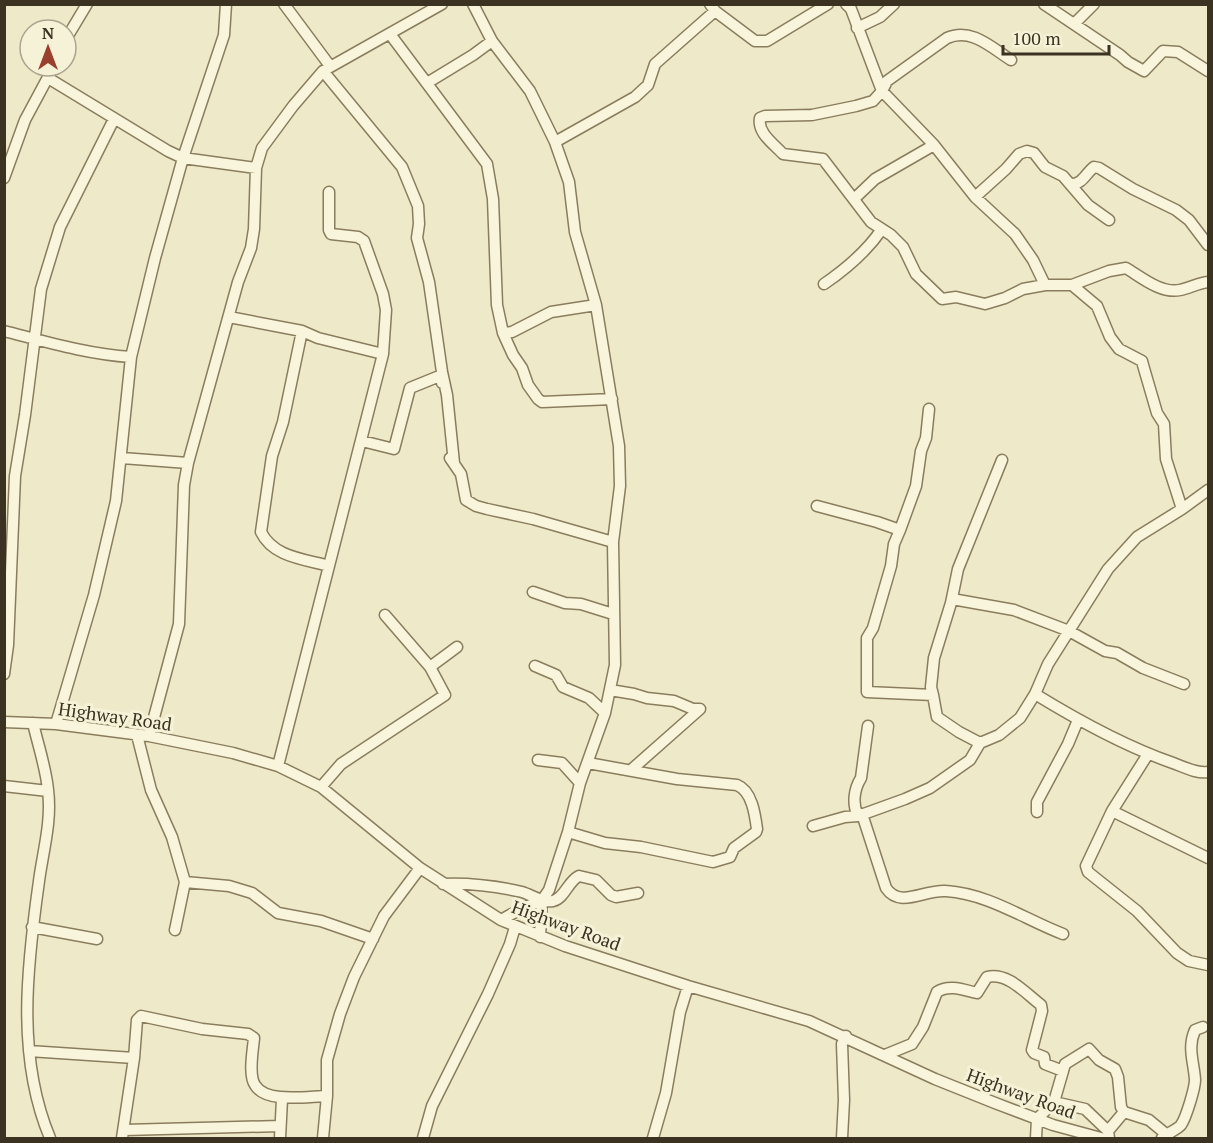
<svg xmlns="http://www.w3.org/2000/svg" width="1213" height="1143" font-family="'PT Serif',serif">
  <rect width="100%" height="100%" fill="#eee9c9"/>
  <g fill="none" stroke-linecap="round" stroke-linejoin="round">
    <defs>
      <path id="minor" d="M 284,4 L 330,66
        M 473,4 L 492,41 L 530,91 L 555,142 L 569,182 L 575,232 L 596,305 L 619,446 L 620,486 L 613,542 L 615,665 L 605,713 L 580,783 L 568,832 L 549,890 L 542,900 L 540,937
        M 710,4 L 715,11 L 755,41 L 767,41 L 828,4
        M 846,4 L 851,9 L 882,91 L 934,145 L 975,197 L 1015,234 L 1033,260 L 1045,285
        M 1044,4 L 1120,55 L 1128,62 L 1144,71 L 1163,51 L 1178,52 L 1208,71
        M 1074,24 L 1094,4
        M 857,28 L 880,17 L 894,4
        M 390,34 L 487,164 L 493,199 L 497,305 L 503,333 L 513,355 L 522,368 L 528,385 L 538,399 L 542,402 L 612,399
        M 66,39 L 87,4
        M 1011,60 C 992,48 971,27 947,38 L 887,81 L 882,91 L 873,101 L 856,106 L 812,115 L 765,116 L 760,118 C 757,133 774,144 783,154 L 823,159 L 871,222 L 891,235 L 903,247 L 916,274 L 942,299 L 956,297 L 985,304 L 1005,298 L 1023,289 L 1045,285 L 1072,285 L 1109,271 L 1126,268 C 1141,277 1161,294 1180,290 C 1190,288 1198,283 1208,282
        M 323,71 L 402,167 L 418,206 L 419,224 L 417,238 L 429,282 L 442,372 L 447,395 L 454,463
        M 48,78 L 168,151 L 183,158 L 256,168
        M 427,83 L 473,55 L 492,41
        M 555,142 L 635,97 L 648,85 L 655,64 L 715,11
        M 4,178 L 25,120 L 54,66
        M 1071,184 C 1083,184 1085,174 1094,167 L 1099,168 L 1133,189 L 1176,210 L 1189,220 L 1208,245
        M 975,197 L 1006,169 L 1019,154 L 1027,151 L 1034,153 L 1045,167 L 1063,176 L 1088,205 L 1109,220
        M 854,199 L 875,179 L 934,145
        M 824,284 C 846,269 867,251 882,229
        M 1072,285 L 1097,306 L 1110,337 L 1119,349 L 1142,361 L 1143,365 L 1157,413 L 1164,424 L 1166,459 L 1182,509
        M 229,317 L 302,331 L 318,338 L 383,354
        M 4,331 C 47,342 87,354 131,357
        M 302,331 L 283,422 L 272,456 L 261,532 C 273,557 304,559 329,566
        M 503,333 L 512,332 L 551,312 L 596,305
        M 362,441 L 394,449 L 410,388 L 442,375 L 442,383
        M 122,458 L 188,463
        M 450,458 L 461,474 L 466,500 L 476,506 L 487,509 L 533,519 L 613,542
        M 817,506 L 877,522 L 900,530 L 894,544 L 891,566 L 873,628 L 867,638 L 867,692 L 933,695 L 937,717 L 959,732 L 980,743
        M 900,530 L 916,486 L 921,451 L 926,438 L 929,409
        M 533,592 L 565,603 L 581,604 L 613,614
        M 952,599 L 1014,610 L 1069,631 L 1105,651 L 1117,653 L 1143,668 L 1184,684
        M 535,666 L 556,675 L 563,687 L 589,698 L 605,713
        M 430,667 L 457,647
        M 4,674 L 8,645 L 15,476 L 25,415 L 41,289 L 60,227 L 114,119
        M 610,690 L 634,694 L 647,698 L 674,701 L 693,709 L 700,709 L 631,770
        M 1035,694 C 1079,721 1124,746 1173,763 C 1184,767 1197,774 1208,772
        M 933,695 L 931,687 L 934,658 L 951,603 L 958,569 L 1002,460
        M 4,722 L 56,724 L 149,736 L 233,753 L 278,766 L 321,787 L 420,868 L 501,920 L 565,946 L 688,986 L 809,1021 L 935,1079 L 995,1103 L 1053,1125 L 1101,1138
        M 33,723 C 38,745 46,768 48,790 C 52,821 43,851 39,881 C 27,966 16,1057 50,1138
        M 56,724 L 94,595 L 116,501 L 131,357 L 155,258 L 183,158 L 224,35 L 226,4
        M 137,735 L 151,790 L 172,837 L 185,882 L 175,930
        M 149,736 L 179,624 L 184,485 L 188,463 L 238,282 L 251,248 L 254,229 L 256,168 L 262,148 L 293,106 L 323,71 L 442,4
        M 1148,754 L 1112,811 L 1086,866 L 1088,872 L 1137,911 L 1177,953 L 1189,961 L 1208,965
        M 538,760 L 562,763 L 580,783
        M 278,766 L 383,354 L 386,310 L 383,294 L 364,241 L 358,237 L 331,234 L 329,230 L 329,192
        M 4,786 L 48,791
        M 321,787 L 341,764 L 445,695 L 430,667 L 385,615
        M 1112,811 L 1208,858
        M 1037,812 L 1037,802 L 1068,744 L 1078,720
        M 862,814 L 886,888 C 900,909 925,889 946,891 C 989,894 1024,919 1063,934
        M 858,816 C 852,804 854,789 861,778 L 868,726
        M 813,826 L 845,817 L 858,816 L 905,799 L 930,788 L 970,760 L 980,743 L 999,735 L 1020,718 L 1035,694 L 1048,664 L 1108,569 L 1137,537 L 1182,509 L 1208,490
        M 568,832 L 605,843 L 641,847 L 713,862 L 730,857 L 734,848 L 756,832 L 757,829 C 755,814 752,791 737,785 L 677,779 L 588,763
        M 185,882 L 229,886 L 252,893 L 278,913 L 321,921 L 373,939
        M 443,884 C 469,883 496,886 522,892 C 532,895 542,903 553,901 C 565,898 568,881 579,876 L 596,880 L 611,895 L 616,897 L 638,893
        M 501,920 L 519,910 L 542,900
        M 32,927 L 97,939
        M 29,1051 L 134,1058
        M 885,1055 L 912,1044 L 923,1027 L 937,992 C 949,984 964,990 977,993 L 987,977 C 1008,972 1025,993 1041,1005 L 1042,1011 L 1032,1050 L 1034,1053 L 1044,1057 L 1045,1064 L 1063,1071 L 1054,1102 L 1037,1119 L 1036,1138
        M 1063,1071 L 1065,1064 L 1089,1049 L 1099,1060 L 1115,1069 L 1118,1077 L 1121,1107 L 1124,1112 L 1149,1120 L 1166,1134
        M 1054,1102 L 1085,1109 L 1108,1131 L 1109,1138
        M 124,1130 L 280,1126
        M 1108,1131 L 1124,1112
        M 122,1138 L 134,1058 L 137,1020 L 141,1016 L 202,1029 L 248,1034 L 254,1038 C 253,1050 248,1075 255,1085 C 266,1104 309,1096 327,1096
        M 280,1138 L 282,1099
        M 323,1138 L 327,1096 L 327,1060 L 340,1014 L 354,977 L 384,916 L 420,868
        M 423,1138 L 432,1106 L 488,994 L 510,944 L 515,927
        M 653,1138 L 666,1093 L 680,1012 L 688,986
        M 842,1138 L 844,1100 L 842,1044 L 846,1036
        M 1162,1138 C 1167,1133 1177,1130 1181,1125 C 1186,1118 1195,1088 1195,1080 C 1194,1062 1187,1048 1195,1030 L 1203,1027"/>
    </defs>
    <!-- minor casing -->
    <use href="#minor" stroke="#8a7d5d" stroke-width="13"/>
    <!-- minor -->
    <use href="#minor" stroke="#f9f5dc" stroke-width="10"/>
  </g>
  <g text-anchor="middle" stroke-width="6" stroke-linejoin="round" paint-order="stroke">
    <!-- street labels -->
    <g font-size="18" fill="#3b3221" stroke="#f6f2d8">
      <text transform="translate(115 717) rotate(8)" y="6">Highway Road</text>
      <text transform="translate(566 926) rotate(20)" y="6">Highway Road</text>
      <text transform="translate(1021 1094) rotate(20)" y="6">Highway Road</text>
    </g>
  </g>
  <!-- border -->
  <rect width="1213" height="1143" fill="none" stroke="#3b3221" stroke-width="12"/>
  <!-- north arrow -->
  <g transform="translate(48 48)"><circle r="28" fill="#f6f2d8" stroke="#aba58f" stroke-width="1.5"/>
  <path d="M0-4.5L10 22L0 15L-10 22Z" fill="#99402e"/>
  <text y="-9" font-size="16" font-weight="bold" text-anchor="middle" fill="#3b3221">N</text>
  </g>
  <!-- scale -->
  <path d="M1003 45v9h106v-9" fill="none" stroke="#3b3221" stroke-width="3"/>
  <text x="1012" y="45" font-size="18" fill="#3b3221" stroke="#f6f2d8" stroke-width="4.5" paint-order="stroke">100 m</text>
</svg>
